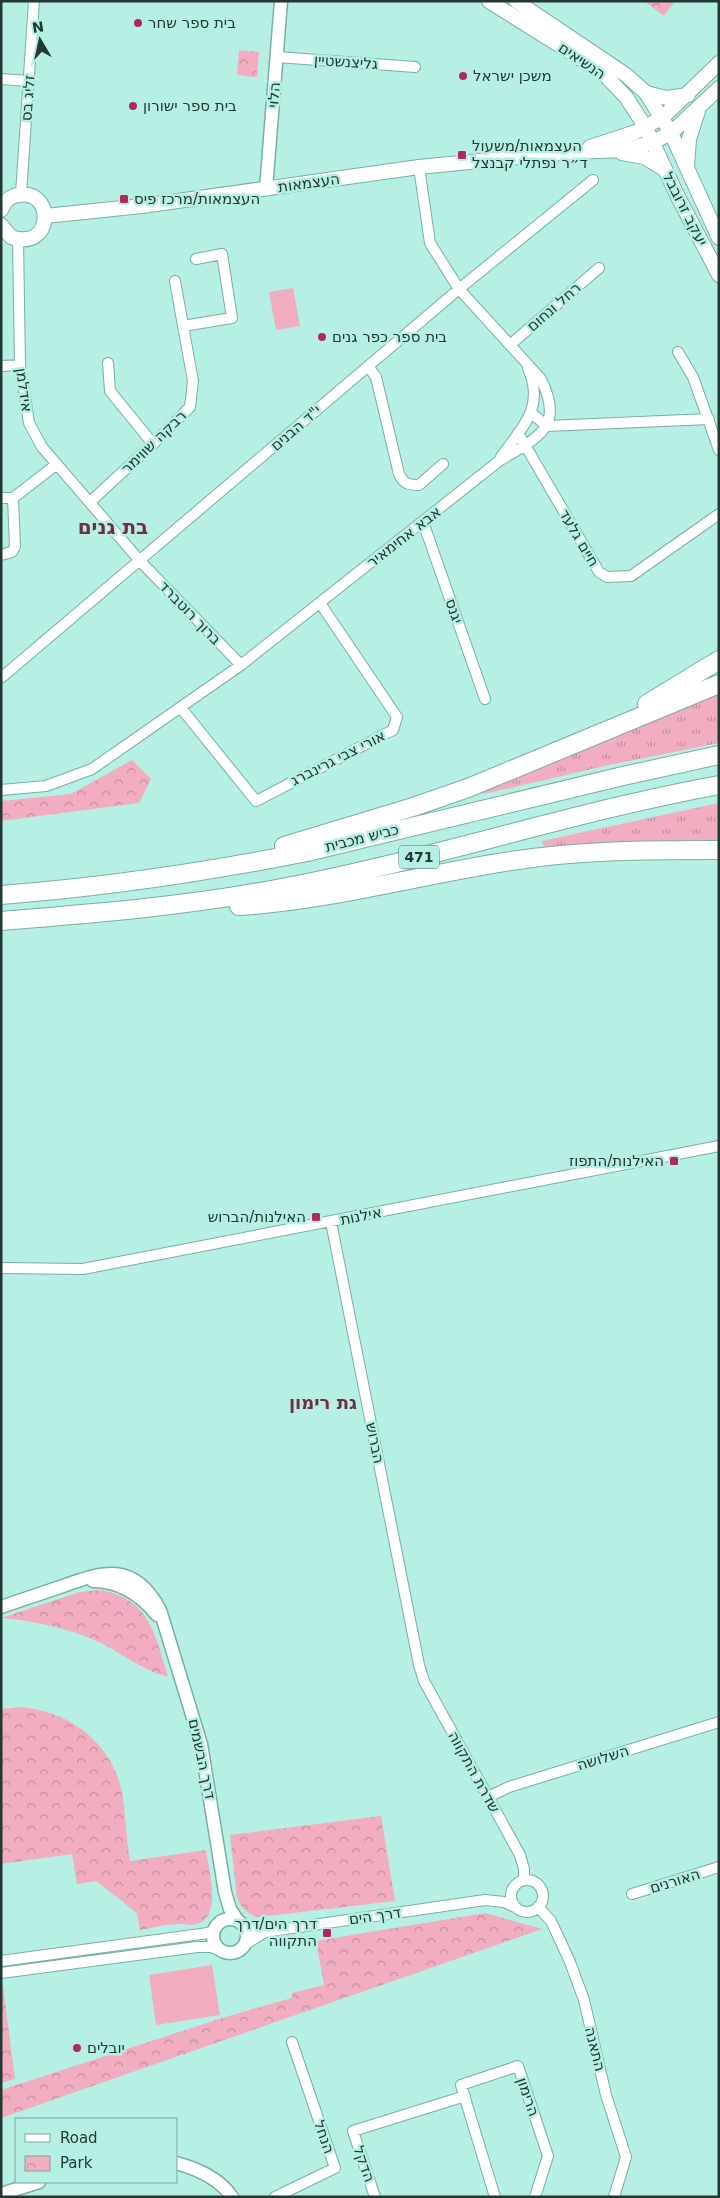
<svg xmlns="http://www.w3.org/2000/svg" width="720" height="2198" font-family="'DejaVu Sans',Heebo,sans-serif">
  <defs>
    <pattern id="grass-tufts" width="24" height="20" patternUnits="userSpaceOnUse" patternTransform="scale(1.25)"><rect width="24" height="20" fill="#f3adc1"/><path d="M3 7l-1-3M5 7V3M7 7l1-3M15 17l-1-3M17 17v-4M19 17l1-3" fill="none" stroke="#c48e9e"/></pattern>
    <pattern id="park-crowns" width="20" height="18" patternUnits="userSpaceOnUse" patternTransform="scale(1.25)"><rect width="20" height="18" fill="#f3adc1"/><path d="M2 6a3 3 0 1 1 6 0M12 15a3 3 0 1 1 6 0" fill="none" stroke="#c48e9e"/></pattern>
  </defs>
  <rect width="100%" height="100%" fill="#b6efe3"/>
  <!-- grass -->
  <path fill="url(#grass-tufts)" d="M 719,693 L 719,743 L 609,765 L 484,794 L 479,790 Z
    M 719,803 L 719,842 L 594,843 L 544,847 L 542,841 Z"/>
  <!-- park -->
  <path fill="url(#park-crowns)" d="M 644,1 L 675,1 L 664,16 Z
    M 239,50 L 259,52 L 257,77 L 237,75 Z
    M 132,760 L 151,779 L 139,803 L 1,821 L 1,801 L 71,794 Z
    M 100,1590 C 149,1598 155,1634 168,1676 C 152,1676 116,1650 99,1642 C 68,1628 35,1621 1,1618 L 80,1592 Z
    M 20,1707 C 68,1711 109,1740 121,1788 C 126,1812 126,1838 130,1861 L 206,1850 C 208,1869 223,1917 197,1924 C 190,1926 185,1924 178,1924 C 166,1924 152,1928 140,1930 L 137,1913 L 96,1881 L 77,1884 L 72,1854 L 1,1864 L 1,1709 Z
    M 381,1816 L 395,1901 L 259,1917 C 248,1915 242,1909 237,1898 L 230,1835 Z
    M 485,1913 L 542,1929 L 1,2118 L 1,2090 L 222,2018 L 292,1998 L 292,1993 L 324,1985 L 316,1941 Z
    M 1,1986 L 3,1986 L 15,2079 L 1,2083 Z"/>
  <!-- pitch -->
  <path fill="#f3adc1" d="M 293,288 L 300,326 L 276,330 L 269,292 Z
    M 212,1965 L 220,2015 L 156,2025 L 149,1975 Z"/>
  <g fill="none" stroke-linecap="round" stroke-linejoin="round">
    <defs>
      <path id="minor" d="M 277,57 L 415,67
        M 1,79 L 29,81
        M 21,194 L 34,1
        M 18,239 L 20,365 L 29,423 L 42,447 L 140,561 L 241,665
        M 183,326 L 232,318 L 222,254 L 196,259
        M 510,345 L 599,268
        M 678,352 L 693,377 L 719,450
        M 108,363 L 110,391 L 153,444
        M 1,366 L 20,365
        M 368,366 L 376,377 L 399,474 C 404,484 408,485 419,485 L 443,464
        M 531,413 L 547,426 L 709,419
        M 518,433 L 599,572 L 607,577 L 631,576 L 719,514
        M 501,457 C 523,426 545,407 528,368
        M 1,498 L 13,498 L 57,464
        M 90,502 L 153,444 L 190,407 L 193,381 L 175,281
        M 423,522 L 485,699
        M 1,555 L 12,552 L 15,546 L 13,498
        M 1,678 L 459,289 L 593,180
        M 181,708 L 256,801 L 393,730 L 397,717 L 320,603
        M 1,790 L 46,786 L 92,769 L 241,665 L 499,461 C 538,437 565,428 541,379 L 459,289 L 430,243 L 419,167
        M 331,1222 L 419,1665 L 424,1681 L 520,1855 L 524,1869 L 524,1880
        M 1,1268 L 83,1269 L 719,1146
        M 488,1797 L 509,1787 L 719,1722
        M511 1896a16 16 0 1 1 32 0a16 16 0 1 1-32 0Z
        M 632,1894 L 719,1867
        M 538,1907 L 551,1921 L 570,1962 L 584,2000 L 606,2095 L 626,2157 L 614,2197
        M 244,1926 L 253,1930 L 265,1932 L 485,1900 L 504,1902 L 515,1907
        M 246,1944 L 265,1932
        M 1,1961 L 208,1933 L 213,1931
        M 1,1973 L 197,1947 L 211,1947 L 220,1950
        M 275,2197 L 335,2168 L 292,2042
        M 375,2197 L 353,2131 L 465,2096
        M 495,2197 L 461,2085 L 518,2066 L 548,2156 L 535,2197"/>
      <path id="tertiary" d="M 266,189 L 281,1
        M 93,1581 C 120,1581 140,1594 157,1615
        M 1,1607 C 21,1600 40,1594 60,1587 C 104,1571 134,1561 160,1610 L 201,1744 L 225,1892 L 230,1909 L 238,1921
        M213 1936a17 17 0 1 1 34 0a17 17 0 1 1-34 0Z
        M 176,2163 C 198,2169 219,2178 232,2197
        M 1,2194 L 39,2182"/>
      <path id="secondary" d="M 489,1 L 602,72 L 626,97 L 646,128 L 677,195 L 719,275
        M 516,1 L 626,75 L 646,93 L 671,133 L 719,238
        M 646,93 L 666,98 L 688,95
        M 590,147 L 636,132 L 663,117 L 719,63
        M 622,153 L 644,157 L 664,169
        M 687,166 L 689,139 L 698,111
        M 1,210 C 4,202 10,196 18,195 C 55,188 54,252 11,237 L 1,225
        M 45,216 L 142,206 L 419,167 L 572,152 L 626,150 L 653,142 L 671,133 L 719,88"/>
      <path id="motorway" d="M 647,704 L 719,660
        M 284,846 L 413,807 L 468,788 L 719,684
        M 1,895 C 104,887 206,872 307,852 L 623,776 L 719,755
        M 239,906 C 331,900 420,875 511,861 C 580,850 649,850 719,850
        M 1,921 C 100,913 199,905 297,885 C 439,857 576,811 719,785"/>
    </defs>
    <!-- minor casing -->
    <use href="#minor" stroke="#78afa4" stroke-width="12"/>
    <!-- tertiary casing -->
    <use href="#tertiary" stroke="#78afa4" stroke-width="15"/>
    <!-- secondary casing -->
    <use href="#secondary" stroke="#78afa4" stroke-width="16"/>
    <!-- motorway casing -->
    <use href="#motorway" stroke="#78afa4" stroke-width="20"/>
    <!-- minor -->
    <use href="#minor" stroke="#fff" stroke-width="10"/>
    <!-- tertiary -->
    <use href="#tertiary" stroke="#fff" stroke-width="12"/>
    <!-- secondary -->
    <use href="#secondary" stroke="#fff" stroke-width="14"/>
    <!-- motorway -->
    <use href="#motorway" stroke="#fff" stroke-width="18"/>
  </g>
  <!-- markers -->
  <g fill="#b22662" stroke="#b6efe3" stroke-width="2">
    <circle cx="138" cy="23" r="5"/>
    <circle cx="463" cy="76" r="5"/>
    <circle cx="133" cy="106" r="5"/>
    <rect x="457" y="150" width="10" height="10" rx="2.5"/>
    <rect x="119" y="194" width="10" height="10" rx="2.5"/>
    <circle cx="322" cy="337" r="5"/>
    <rect x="669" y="1156" width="10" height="10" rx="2.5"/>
    <rect x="311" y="1212" width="10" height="10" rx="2.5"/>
    <rect x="322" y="1928" width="10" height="10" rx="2.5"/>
    <circle cx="77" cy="2048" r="5"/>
  </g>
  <g text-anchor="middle" stroke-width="5" stroke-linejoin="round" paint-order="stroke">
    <!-- shield labels -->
    <rect fill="#b6efe3" stroke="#4e6f68" stroke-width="1" x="399" y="845.5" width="40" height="23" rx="4"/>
    <g font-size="14" font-weight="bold" fill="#223834">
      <text x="419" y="862">471</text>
    </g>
    <!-- poi labels -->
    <g font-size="15" fill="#223834" stroke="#b6efe3" text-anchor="start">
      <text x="148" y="28">בית ספר שחר</text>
      <text x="473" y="81">משכן ישראל</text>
      <text x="143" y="111">בית ספר ישורון</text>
      <text x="472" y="151">העצמאות/משעול<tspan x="472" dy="17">ד״ר נפתלי קבנצל</tspan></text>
      <text x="134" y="204">העצמאות/מרכז פיס</text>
      <text x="332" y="342">בית ספר כפר גנים</text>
      <text x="664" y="1166" text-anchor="end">האילנות/התפוז</text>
      <text x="306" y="1222" text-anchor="end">האילנות/הברוש</text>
      <text x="317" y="1929" text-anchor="end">דרך הים/דרך<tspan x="317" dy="17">התקווה</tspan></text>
      <text x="87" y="2053">יובלים</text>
    </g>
    <!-- street labels -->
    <g font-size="15" fill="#223834" stroke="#b6efe3">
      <text transform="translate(582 61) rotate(34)" y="5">הנשיאים</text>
      <text transform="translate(346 62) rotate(4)" y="5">גליצנשטיין</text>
      <text transform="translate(274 95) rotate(-85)" y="5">הלוי</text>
      <text transform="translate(28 98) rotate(-86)" y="5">זליג בס</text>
      <text transform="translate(309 183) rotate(-8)" y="5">העצמאות</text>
      <text transform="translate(685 209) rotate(63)" y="5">יעקב זרובבל</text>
      <text transform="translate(554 307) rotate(-41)" y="5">רחל ונחום</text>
      <text transform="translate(24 390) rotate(82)" y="5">אידלמן</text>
      <text transform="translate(296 428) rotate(-41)" y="5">י"ד הבנים</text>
      <text transform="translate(154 442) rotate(-44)" y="5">רבקה שווימר</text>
      <text transform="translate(404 537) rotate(-38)" y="5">אבא אחימאיר</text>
      <text transform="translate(579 538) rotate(60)" y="5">חיים גלעד</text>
      <text transform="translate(454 611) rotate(71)" y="5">יגנס</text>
      <text transform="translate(190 613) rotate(46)" y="5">ברוך רוטברד</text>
      <text transform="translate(338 758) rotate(-27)" y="5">אורי צבי גרינברג</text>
      <text transform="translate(362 838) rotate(-14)" y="5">כביש מכבית</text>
      <text transform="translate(361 1216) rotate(-11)" y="5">אילנות</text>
      <text transform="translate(375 1443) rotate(79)" y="5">הברוש</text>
      <text transform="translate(603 1758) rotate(-17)" y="5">השלושה</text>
      <text transform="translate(202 1759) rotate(78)" y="5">דרך הבשמים</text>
      <text transform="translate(474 1772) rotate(61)" y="5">שדרת התקווה</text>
      <text transform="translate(675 1881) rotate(-17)" y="5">האורנים</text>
      <text transform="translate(375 1916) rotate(-8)" y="5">דרך הים</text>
      <text transform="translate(595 2049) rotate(76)" y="5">התאנה</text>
      <text transform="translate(528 2097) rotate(71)" y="5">הרימון</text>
      <text transform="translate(324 2137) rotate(71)" y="5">הנחל</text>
      <text transform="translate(364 2164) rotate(71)" y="5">הדקל</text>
    </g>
    <!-- quarter labels -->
    <g font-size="18" font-weight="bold" fill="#712d45" stroke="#b6efe3">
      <text x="323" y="1409">גת רימון</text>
    </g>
    <!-- district labels -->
    <g font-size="20" font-weight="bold" fill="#712d45" stroke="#b6efe3">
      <text x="113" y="534">בת גנים</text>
    </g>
  </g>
  <!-- border -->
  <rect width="720" height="2198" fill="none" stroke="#223834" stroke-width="5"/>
  <!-- legend -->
  <rect x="15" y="2118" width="162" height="65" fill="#b6efe3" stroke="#7ba69d"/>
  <rect x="25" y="2134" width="25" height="8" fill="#ffffff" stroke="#7ba69d"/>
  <text x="60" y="2143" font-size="15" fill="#223834">Road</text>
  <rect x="25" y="2156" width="25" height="15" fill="url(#park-crowns)" stroke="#7ba69d"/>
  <text x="60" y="2168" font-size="15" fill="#223834">Park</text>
  <!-- north arrow -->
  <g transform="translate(40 40) rotate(351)" stroke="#b6efe3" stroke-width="4" paint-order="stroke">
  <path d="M0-4L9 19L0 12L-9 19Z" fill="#223834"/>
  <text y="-8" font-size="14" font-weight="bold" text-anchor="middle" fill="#223834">N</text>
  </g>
</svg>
